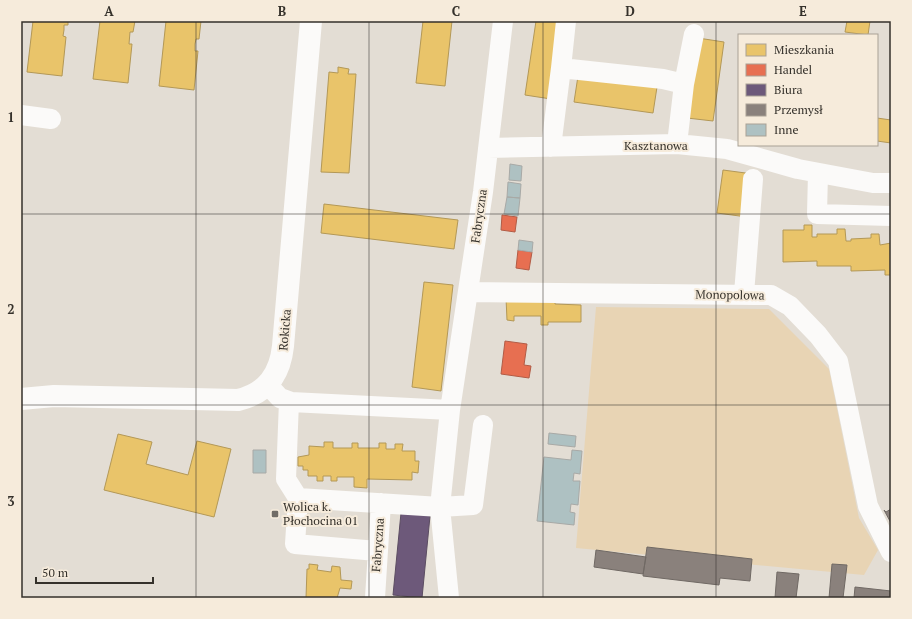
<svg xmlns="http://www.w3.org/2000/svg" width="912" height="619" font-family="'PT Serif',serif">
  <rect width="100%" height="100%" fill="#e3ddd4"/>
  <!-- green -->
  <path fill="#e8d4b4" d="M 596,307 L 769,309 L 829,369 L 859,518 L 878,550 L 864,575 L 576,548 Z"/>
  <!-- homes -->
  <path fill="#e9c46a" stroke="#b39857" d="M 33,21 L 68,21 L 68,25 L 64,25 L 64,30 L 63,36 L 66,37 L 62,76 L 27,72 Z
    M 100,21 L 135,21 L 133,32 L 130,32 L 129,44 L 132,44 L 128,83 L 93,79 Z
    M 166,21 L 201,21 L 199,39 L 196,39 L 195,44 L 195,51 L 198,51 L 194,90 L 159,86 Z
    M 423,21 L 452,21 L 445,86 L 416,83 Z
    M 536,21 L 562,21 L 551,99 L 525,95 Z
    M 847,21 L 870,21 L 868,35 L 845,32 Z
    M 698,38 L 724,42 L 713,121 L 687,118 Z
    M 338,67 L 349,69 L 348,74 L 356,74 L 349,173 L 321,172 L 329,72 L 338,73 Z
    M 578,76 L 657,87 L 653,113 L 574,102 Z
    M 877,118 L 891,120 L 891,143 L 877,141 Z
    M 723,170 L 753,174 L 747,217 L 717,213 Z
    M 324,204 L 458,220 L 454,249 L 321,233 Z
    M 804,225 L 812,225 L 812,237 L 817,237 L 817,234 L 837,234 L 837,229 L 845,229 L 846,241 L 851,241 L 851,239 L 871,238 L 871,234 L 879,234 L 880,245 L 891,243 L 891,275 L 885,275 L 885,270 L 851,271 L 851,266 L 817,266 L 817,261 L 783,262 L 783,230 L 804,230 Z
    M 424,282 L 453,285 L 441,391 L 412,387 Z
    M 506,298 L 555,299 L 555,304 L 581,305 L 581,322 L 548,322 L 548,325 L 541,325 L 541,316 L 514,316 L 514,321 L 507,320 Z
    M 118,434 L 152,442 L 146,464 L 188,475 L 197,441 L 231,449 L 214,517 L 104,490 Z
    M 324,442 L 333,442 L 333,448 L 352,448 L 352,443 L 358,443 L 358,448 L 379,448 L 379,443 L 386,443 L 386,449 L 395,449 L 395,444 L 403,444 L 402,451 L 415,451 L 415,461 L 419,461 L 418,473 L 412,472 L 412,480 L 367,479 L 367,488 L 354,487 L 354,477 L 337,477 L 337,481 L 331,481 L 331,476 L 323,476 L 323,481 L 317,481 L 317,476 L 308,476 L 308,470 L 303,470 L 303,466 L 298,466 L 298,457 L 309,455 L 309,446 L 324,447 Z
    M 309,564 L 318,565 L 317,570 L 331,572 L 332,566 L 340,567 L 341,580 L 352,581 L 351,589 L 340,588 L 337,598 L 306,598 L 307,569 L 309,569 Z"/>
  <!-- shops -->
  <path fill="#e76f51" stroke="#b25c46" d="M 502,215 L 517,217 L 515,232 L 501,230 Z
    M 518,250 L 532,252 L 529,270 L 516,268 Z
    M 505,341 L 527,344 L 524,365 L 531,366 L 529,378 L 501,374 Z"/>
  <!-- offices -->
  <path fill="#6d597a" stroke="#5c4d62" d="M 401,513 L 430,516 L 422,598 L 393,595 Z"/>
  <!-- industry -->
  <path fill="#8a817c" stroke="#706964" d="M 891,509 L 891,523 L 884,510 L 886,512 Z
    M 647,547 L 752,559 L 750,581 L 720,578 L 719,585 L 643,576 Z
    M 596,550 L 646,557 L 643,574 L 594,567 Z
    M 832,564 L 847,565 L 843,598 L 829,598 Z
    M 777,572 L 799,574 L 796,598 L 775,598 Z
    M 855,587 L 891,591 L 891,598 L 854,598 Z"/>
  <!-- building -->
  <path fill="#aec1c2" stroke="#a8a9a6" d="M 510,164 L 522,166 L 521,181 L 509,180 Z
    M 508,182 L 521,184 L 520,198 L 507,197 Z
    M 507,197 L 520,198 L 518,216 L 504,214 Z
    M 519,240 L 533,242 L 532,252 L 518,250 Z
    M 549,433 L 576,436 L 575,447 L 548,444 Z
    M 253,450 L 266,450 L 266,473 L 253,473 Z
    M 572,450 L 582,451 L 580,474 L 574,473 L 573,481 L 580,481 L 578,505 L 571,504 L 570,512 L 575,513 L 574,525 L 537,521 L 544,457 L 571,460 Z"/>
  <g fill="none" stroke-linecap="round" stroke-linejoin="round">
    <!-- minor -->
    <path stroke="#fbfaf9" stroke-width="20" d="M 561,68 L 566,21
      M 684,84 L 694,34
      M 21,115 L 51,119
      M 551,147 L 561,68 L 663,79 L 684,84 L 677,144
      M 488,148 L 677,144 L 727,149 L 798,169 L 873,183 L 891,183
      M 818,173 L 817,214 L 891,216
      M 469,292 L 755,295 L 771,295 L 790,306 L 818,335 L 838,361 L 868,506 L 891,552
      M 744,294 L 753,179
      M 267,384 L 280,398 L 291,402 L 450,410
      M 289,401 L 286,479 L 298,498 L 295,544 L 377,551
      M 298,498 L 440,507 L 450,410 L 483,192 L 503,21
      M 375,598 L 381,503
      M 449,598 L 440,507 L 473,505 L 483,425"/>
    <!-- major -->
    <path stroke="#fbfaf9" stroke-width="22" d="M 21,399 L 54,396 L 238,400 C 267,393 280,374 283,346 L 311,21"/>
  </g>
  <!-- grid -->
  <path fill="none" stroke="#35312b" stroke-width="1" stroke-opacity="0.55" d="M 196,21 L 196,598M 369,21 L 369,598M 543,21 L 543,598M 716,21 L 716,598M 21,214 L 891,214M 21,405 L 891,405"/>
  <!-- markers -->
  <rect fill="#726d66" stroke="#f6ebdb" stroke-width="1.5" x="271" y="510" width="8" height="8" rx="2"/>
  <g text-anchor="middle" stroke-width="4" stroke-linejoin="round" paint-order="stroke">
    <!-- street labels -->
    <g font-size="12" fill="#35312b" stroke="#f6ebdb">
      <text x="656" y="150">Kasztanowa</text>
      <text transform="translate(479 216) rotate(-82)" y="4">Fabryczna</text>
      <text transform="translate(730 295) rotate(1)" y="4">Monopolowa</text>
      <text transform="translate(285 330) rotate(-85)" y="4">Rokicka</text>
      <text transform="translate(378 545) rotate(-86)" y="4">Fabryczna</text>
    </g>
    <!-- poi labels -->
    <g font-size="12" fill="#35312b" stroke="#f6ebdb" text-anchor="start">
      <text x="283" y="511">Wolica k.<tspan x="283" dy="14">Płochocina 01</tspan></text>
    </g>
  </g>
  <!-- border -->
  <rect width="912" height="619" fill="none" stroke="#f6ebdb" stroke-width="44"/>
  <!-- legend -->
  <rect x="738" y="34" width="140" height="112" fill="#f6ebdb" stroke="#a9a195"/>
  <rect x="746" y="44" width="20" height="12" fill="#e9c46a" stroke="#a9a195"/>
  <text x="774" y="54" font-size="12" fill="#35312b">Mieszkania</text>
  <rect x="746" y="64" width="20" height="12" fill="#e76f51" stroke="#a9a195"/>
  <text x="774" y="74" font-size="12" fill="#35312b">Handel</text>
  <rect x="746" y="84" width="20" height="12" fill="#6d597a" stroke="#a9a195"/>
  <text x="774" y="94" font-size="12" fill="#35312b">Biura</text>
  <rect x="746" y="104" width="20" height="12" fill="#8a817c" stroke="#a9a195"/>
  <text x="774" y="114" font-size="12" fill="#35312b">Przemysł</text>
  <rect x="746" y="124" width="20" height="12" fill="#aec1c2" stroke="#a9a195"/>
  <text x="774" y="134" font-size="12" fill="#35312b">Inne</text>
  <!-- scale -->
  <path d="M36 577v6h117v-6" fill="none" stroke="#35312b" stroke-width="2"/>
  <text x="42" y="577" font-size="12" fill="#35312b" stroke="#f6ebdb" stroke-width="3" paint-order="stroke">50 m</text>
  <rect x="22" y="22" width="868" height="575" fill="none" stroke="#35312b" stroke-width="1.5"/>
  <g font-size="13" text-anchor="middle" font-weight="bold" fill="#35312b">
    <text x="109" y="16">A</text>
    <text x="282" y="16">B</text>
    <text x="456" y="16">C</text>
    <text x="630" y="16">D</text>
    <text x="803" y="16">E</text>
    <text x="11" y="122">1</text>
    <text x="11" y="314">2</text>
    <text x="11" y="506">3</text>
  </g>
</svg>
